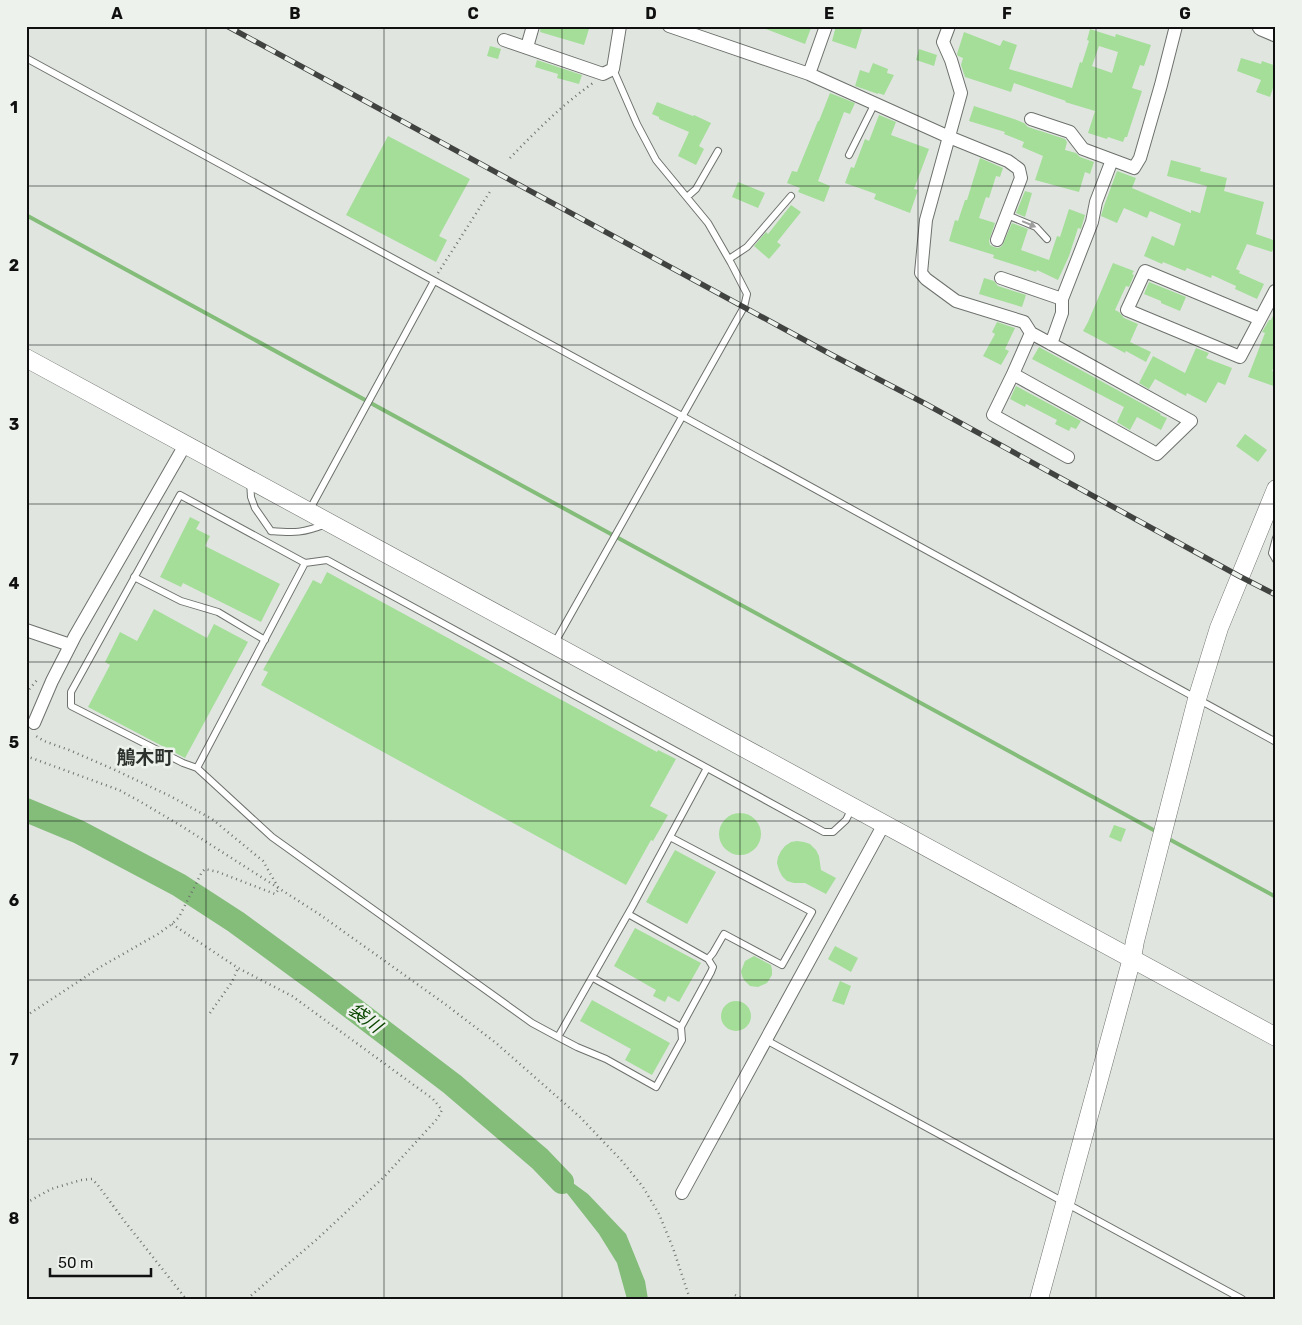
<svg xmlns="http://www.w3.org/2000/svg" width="1302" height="1325" font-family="Rubik,'Noto Sans JP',sans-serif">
  <rect width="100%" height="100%" fill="#e0e5e0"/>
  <!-- water -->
  <path fill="#84bd7a" d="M 540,1159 L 588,1194 L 626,1234 L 645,1281 L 648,1299 L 627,1299 L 617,1263 L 599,1234 Z"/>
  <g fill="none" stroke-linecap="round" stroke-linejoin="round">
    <!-- stream -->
    <path stroke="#84bd7a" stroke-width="4" d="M 26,215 L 1159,833
      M 1167,838 L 1276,897"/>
    <!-- river -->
    <path stroke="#84bd7a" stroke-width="24" d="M 26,810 L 79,832 L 179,885 L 236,922 L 322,985 L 452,1084 L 540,1159 L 562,1182"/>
  </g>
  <!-- building -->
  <path fill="#a4de99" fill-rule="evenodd" d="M 541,26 L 580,26 L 589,29 L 584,45 L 540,32 Z
    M 761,26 L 805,26 L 811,28 L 805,44 L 761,27 Z
    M 836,26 L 853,26 L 862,29 L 856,49 L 832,41 Z
    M 1090,29 L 1115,37 L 1116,34 L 1151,45 L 1144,66 L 1140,65 L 1132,88 L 1142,91 L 1127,137 L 1125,137 L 1123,142 L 1108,137 L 1107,139 L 1088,133 L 1095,111 L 1065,102 L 1066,101 L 1014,83 L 1011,92 L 965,77 L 961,65 L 963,58 L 958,56 L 957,54 L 964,32 L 1000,46 L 1003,40 L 1017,45 L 1009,69 L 1072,88 L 1080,62 L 1082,63 L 1089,41 L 1087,40 ZM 1099,46 L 1118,52 L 1112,73 L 1092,66 Z
    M 490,46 L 501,49 L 498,59 L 487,56 Z
    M 919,49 L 937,55 L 934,66 L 916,60 Z
    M 1241,58 L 1261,64 L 1262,61 L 1276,66 L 1276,89 L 1273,88 L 1270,97 L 1256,92 L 1261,80 L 1237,71 Z
    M 537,60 L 582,75 L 579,84 L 557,78 L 558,74 L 535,67 Z
    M 873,63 L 888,69 L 887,73 L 894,75 L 884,95 L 878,93 L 878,94 L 855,86 L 860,70 L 869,73 Z
    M 830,93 L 855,103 L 850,114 L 844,112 L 818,181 L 830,186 L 824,202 L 798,192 L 800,188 L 787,183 L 792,171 L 797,172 L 818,121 L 819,121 Z
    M 657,102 L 693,116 L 694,115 L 711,123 L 699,146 L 704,149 L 696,165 L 678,156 L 689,132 L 659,119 L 659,117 L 652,114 Z
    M 974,106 L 1014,119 L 1024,123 L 1028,127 L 1065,139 L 1067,142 L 1065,150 L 1076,153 L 1080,157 L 1094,162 L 1090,174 L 1085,172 L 1079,192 L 1035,180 L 1043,156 L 1022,147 L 1024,142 L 1004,134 L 1005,132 L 969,121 Z
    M 879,115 L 896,122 L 891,135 L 929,149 L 914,189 L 918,190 L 910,213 L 874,199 L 876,194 L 845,183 L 851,167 L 854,168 L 865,139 L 869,141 Z
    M 388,136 L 470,179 L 439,236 L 447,240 L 436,262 L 346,215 Z
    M 980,158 L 1003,168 L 1000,177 L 996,176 L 989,198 L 986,197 L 979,218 L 995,223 L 989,241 L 990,245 L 994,247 L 998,248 L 1002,246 L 1012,223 L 1028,229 L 1021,250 L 1049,260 L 1057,236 L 1060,237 L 1069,209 L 1085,215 L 1081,229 L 1078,228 L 1069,256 L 1058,280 L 1037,270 L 1036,272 L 1015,265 L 993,258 L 994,255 L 949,241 L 955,220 L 958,221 L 965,200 L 967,200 Z
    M 1171,160 L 1201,168 L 1200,171 L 1227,178 L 1224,191 L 1264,202 L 1256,234 L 1276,241 L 1272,252 L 1247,244 L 1236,269 L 1240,271 L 1239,273 L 1264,284 L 1257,299 L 1235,289 L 1236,286 L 1212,275 L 1211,278 L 1187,268 L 1185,271 L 1163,262 L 1162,264 L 1144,256 L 1152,236 L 1174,246 L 1181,224 L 1150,211 L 1147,218 L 1124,208 L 1117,223 L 1101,216 L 1104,206 L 1117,171 L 1136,178 L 1132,188 L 1191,213 L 1191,210 L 1200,213 L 1207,186 L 1167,176 Z
    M 738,182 L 765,193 L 758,208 L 732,197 Z
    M 1025,191 L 1032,193 L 1025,217 L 1016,213 Z
    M 791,205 L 801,212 L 777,242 L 781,245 L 769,259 L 754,246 L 766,232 L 768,234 Z
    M 1113,263 L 1134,271 L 1132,274 L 1134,275 L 1129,287 L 1126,286 L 1115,310 L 1119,312 L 1124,318 L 1138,324 L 1130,342 L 1151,352 L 1146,362 L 1126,351 L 1125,353 L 1083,331 L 1088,322 Z
    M 984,278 L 994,281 L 998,286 L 1026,295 L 1022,307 L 979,294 Z
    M 1149,282 L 1186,297 L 1180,311 L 1161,303 L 1161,301 L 1144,294 Z
    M 1276,309 L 1276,362 L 1272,371 L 1276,372 L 1276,387 L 1248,377 L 1265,333 L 1262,332 L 1269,320 L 1271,320 Z
    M 997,322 L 1015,328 L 1005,349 L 1009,351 L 1001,365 L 983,356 L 995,334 L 992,332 Z
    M 1039,347 L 1161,414 L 1160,415 L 1167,418 L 1161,430 L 1137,417 L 1130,430 L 1117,422 L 1124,407 L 1032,359 Z
    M 1196,348 L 1209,353 L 1206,358 L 1232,368 L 1225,385 L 1218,382 L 1206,403 L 1187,393 L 1186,396 L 1155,379 L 1149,389 L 1139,383 L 1153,356 L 1185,373 Z
    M 1016,386 L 1081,421 L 1076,429 L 1071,427 L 1069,431 L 1055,424 L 1057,420 L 1026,404 L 1025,407 L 1010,399 Z
    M 1245,434 L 1267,450 L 1258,462 L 1236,446 Z
    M 190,517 L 200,522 L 196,529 L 210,536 L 205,546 L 280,584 L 261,622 L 183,583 L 181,587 L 160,577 Z
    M 327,572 L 657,752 L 658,750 L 676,759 L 650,806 L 668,815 L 653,841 L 651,840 L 626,885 L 261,685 L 268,672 L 263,670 L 313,580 L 321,584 Z
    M 154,609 L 207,638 L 214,624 L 248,642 L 185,758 L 88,707 L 110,665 L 105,662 L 120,632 L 137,641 Z
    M719 834a21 21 0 1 1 42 0a21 21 0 1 1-42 0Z
    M 1114,825 L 1126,829 L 1121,842 L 1109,837 Z
    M 797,841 L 804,842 L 810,844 L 816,850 L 819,856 L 821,870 L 836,878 L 826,894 L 805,883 L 794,883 L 787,881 L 782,876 L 779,870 L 777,863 L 778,857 L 781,851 L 785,846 L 791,842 Z
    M 675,850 L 716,872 L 687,924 L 646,902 Z
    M 635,928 L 701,963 L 679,1002 L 668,996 L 665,1002 L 653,996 L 656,990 L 614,966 Z
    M 835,946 L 858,958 L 851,972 L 828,959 Z
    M 754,956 L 771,965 L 772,970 L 772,975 L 767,983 L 758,987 L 750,986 L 744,980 L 742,976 L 741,971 L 745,961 Z
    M 840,981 L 851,986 L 844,1005 L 832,1001 Z
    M 592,1000 L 670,1043 L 652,1075 L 625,1060 L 631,1049 L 580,1021 Z
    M721 1016a15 15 0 1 1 30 0a15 15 0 1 1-30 0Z"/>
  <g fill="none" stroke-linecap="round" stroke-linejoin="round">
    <defs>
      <path id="lane" d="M 26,58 L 682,416 L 1276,742
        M 849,155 L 875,103
        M 687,197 L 696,189 L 718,151
        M 1007,215 L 1036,227 L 1047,239
        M 729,259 L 747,247 L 791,196
        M 250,481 L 251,497 L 255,508 L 271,531
        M 309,511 L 434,281
        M 271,531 C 295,533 303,533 326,524
        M 1276,538 L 1272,553 L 1276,560
        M 305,563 L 327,560 L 824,832 L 833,832 L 846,820 L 852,808
        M 134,577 L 181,601 L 218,612 L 265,640
        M 554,644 L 744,307 L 747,294 L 731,263 L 708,223 L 656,160 L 637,124 L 613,69
        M 197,768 L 305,563 L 180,495 L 71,692 L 71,706 L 183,763 L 197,768 L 272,837 L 532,1023 L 558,1037
        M 628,914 L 708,959
        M 593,978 L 681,1027 L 711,972 L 713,967 L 708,959 L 713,953 L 724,934 L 782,965 L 812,912 L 670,837
        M 681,1027 L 682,1040 L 656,1087 L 606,1059 L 577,1047 L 558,1037 L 632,907 L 707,768
        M 766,1040 L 1242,1299"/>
      <path id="street" d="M 669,26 L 809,74 L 949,137 L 1008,161 L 1019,169 L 1021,178 L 997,240
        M 949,26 L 943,42 L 951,60 L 961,93 L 926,220 L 921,273 L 926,279 L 956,301 L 1024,322 L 1031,333 L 1079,359 L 1191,421 L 1157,454 L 1013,374 L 1031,333
        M 504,40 L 603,74 L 613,69 L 620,26
        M 527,47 L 533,26
        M 809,74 L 826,26
        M 1031,119 L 1070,132 L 1083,149 L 1134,168 L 1140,158 L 1161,85 L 1176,26
        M 1001,278 L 1062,299
        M 1260,319 L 1145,271 L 1127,310 L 1240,357 L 1275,291 L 1276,291
        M 1051,344 L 1062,313 L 1062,299 L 1092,222 L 1096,202 L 1112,160
        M 1013,374 L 993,415 L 1068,457
        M 26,630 L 70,645
        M 34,723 L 52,681 L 75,636 L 185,445
        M 682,1193 L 884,824"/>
      <path id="secondary" d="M 26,358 L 1276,1037
        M 1039,1299 L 1132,958 L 1135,941 L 1197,699 L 1219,628 L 1276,489"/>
      <path id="primary" d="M 1262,26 L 1276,32"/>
    </defs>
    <!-- lane casing -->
    <use href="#lane" stroke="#6d716c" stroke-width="8"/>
    <!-- street casing -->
    <use href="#street" stroke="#6d716c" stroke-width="14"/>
    <!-- secondary casing -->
    <use href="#secondary" stroke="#6d716c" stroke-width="19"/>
    <!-- primary casing -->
    <use href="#primary" stroke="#6d716c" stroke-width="21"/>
    <!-- path -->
    <path stroke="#707370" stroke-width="2.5" stroke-dasharray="1 4" stroke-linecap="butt" d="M 510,158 C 536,131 562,105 593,83
      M 438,273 L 491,190
      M 26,693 L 38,679
      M 26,756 L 119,790 L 141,802 L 183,827 L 319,914 L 445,1004 L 496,1043 L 580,1117 L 621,1160 L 643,1187 L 659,1214 L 673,1248 L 690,1299
      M 172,924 L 238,968 L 292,996 L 433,1099 L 442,1110 L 438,1118 L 384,1177 L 316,1240 L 247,1299
      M 210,1013 L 232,982 L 238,968
      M 26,1016 L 102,966 L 158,934 L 172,924 L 179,917 L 202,872 L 205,869 L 218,872 L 275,894 L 279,889 L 263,861 L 212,819 L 170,796 L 115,770 L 69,750 L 44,741 L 36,736
      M 26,1203 L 51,1189 L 81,1180 L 92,1179 L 97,1184 L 126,1223 L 186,1299
      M 735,1295 L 743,1299"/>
    <!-- lane -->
    <use href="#lane" stroke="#fff" stroke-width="6"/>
    <!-- street -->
    <use href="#street" stroke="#fff" stroke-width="12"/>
    <!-- secondary -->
    <use href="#secondary" stroke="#fff" stroke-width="18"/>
    <!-- primary -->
    <use href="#primary" stroke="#fff" stroke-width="19"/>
    <defs>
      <path id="rail" d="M 227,26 L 832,355 L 924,403 L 1239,576 L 1276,595"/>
    </defs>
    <!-- rail casing -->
    <use href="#rail" stroke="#414341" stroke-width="5.5"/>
    <!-- rail -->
    <use href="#rail" stroke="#eef2ed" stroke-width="4" stroke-dasharray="11" stroke-linecap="butt"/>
  </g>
  <!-- one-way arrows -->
  <defs><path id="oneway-solid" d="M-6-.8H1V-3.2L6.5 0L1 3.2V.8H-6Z" transform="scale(1.25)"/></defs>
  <use fill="#9f9f9f" href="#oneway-solid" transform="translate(1029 224) rotate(23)"/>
  <!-- grid -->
  <path fill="none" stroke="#0f100f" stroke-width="1" stroke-opacity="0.55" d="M 206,26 L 206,1299M 384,26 L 384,1299M 562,26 L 562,1299M 740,26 L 740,1299M 918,26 L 918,1299M 1096,26 L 1096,1299M 26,186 L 1276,186M 26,345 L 1276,345M 26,504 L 1276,504M 26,662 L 1276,662M 26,821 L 1276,821M 26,980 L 1276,980M 26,1139 L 1276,1139"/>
  <g text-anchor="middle" stroke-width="5" stroke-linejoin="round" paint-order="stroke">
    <!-- water labels -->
    <g font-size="18" font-style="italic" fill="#0b4600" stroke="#eef2ed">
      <text transform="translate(365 1018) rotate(37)" y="6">袋川</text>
    </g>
    <!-- quarter labels -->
    <g font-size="19" font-weight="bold" fill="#2d312d" stroke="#eef2ed">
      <text x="145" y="764">鵤木町</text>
    </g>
  </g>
  <!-- border -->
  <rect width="1302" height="1325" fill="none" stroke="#eef2ed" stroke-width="55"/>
  <!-- scale -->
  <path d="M50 1268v8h101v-8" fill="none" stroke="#0f100f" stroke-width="2.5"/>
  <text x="58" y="1268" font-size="15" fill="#0f100f" stroke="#eef2ed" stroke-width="4" paint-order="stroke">50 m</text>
  <rect x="28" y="28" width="1246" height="1270" fill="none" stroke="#0f100f" stroke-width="2"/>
  <g font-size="16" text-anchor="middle" font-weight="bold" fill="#0f100f">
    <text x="117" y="19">A</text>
    <text x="295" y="19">B</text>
    <text x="473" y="19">C</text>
    <text x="651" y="19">D</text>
    <text x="829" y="19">E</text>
    <text x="1007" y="19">F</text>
    <text x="1185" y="19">G</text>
    <text x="14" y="113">1</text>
    <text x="14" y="271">2</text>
    <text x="14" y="430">3</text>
    <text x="14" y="589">4</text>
    <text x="14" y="748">5</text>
    <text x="14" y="906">6</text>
    <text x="14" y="1065">7</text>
    <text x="14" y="1224">8</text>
  </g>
</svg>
